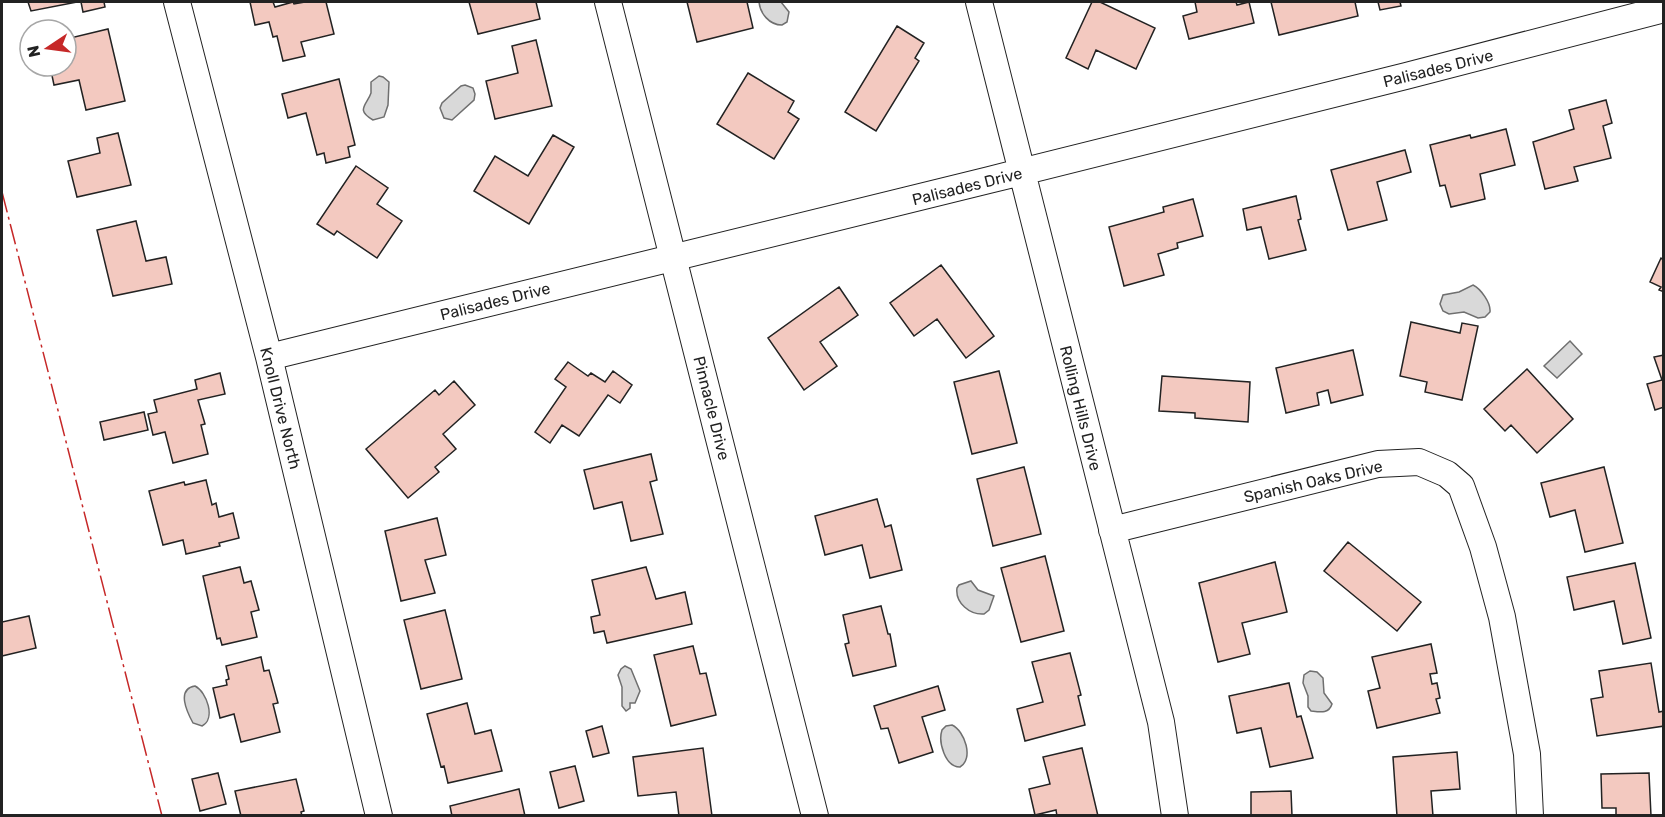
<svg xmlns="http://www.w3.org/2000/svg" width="1665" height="817" font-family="Rubik,sans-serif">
  <rect width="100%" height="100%" fill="#fff"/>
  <!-- water -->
  <path fill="#d9d9d9" stroke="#6f6f6f" stroke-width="1.5" d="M 759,2 L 781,2 L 789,12 L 787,22 L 782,25 C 769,25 760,13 759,2 Z
    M 379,76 L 383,77 L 389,82 L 388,105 L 384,117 L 373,120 C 355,110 367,105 371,93 C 371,92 371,84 371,82 Z
    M 465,85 L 473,88 L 475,94 L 474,100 L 452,120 L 444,118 L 440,108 L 442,103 L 461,86 Z
    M 1473,285 C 1481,289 1491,303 1490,312 L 1485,317 L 1478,318 L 1464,312 L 1449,314 L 1443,311 L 1440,304 L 1443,295 L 1459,292 Z
    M 1570,341 L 1582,354 L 1557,378 L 1544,366 Z
    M 971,581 L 978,590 L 994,596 L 989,610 L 984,614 C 970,615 955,603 957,588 L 959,585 Z
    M 625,666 L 631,669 L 640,691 L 635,703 L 630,703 L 630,708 L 626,711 L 622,706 L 622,687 L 618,675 L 621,669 Z
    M 1310,671 L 1317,672 L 1323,678 L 1324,693 L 1332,704 C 1329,714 1320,712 1311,711 L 1308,707 L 1308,696 L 1303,683 L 1304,675 Z
    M 195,686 C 207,692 216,719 202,726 L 193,723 C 187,712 176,689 195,686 Z
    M 952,725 C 965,731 974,759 960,767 C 945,767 938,742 942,730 L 946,726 Z"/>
  <!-- building -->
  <path fill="#f3c9c0" stroke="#222" stroke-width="1.5" d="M 28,2 L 77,2 L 31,11 Z
    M 81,2 L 104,2 L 105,7 L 83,12 Z
    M 250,2 L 273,2 L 275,7 L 293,2 L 294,4 L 305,2 L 326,2 L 334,34 L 301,42 L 305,56 L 283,61 L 277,36 L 273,37 L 269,22 L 255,25 Z
    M 469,2 L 536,2 L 540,19 L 478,34 Z
    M 687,2 L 747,2 L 753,28 L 697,42 Z
    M 1092,2 L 1100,2 L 1155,28 L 1136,69 L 1096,50 L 1088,69 L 1066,58 Z
    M 1195,2 L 1236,2 L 1237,5 L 1249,2 L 1254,23 L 1189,39 L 1183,16 L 1197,12 Z
    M 1271,2 L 1355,2 L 1358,16 L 1279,35 Z
    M 1378,2 L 1400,2 L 1401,6 L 1380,10 Z
    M 897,26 L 924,43 L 915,58 L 919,61 L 876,131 L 845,112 Z
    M 108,29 L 125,101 L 86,110 L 79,80 L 54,85 L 50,66 L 66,66 L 66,39 Z
    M 536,40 L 552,106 L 495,119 L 486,81 L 518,73 L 512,46 Z
    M 748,73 L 794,101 L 788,112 L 799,119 L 774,159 L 717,124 Z
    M 339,79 L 355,145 L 348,147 L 350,157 L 326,163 L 324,153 L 317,155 L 306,113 L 288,118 L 282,94 Z
    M 1606,100 L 1612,123 L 1603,126 L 1611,158 L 1574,167 L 1578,181 L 1545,189 L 1533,142 L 1574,129 L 1569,110 Z
    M 1506,129 L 1515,165 L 1480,174 L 1485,199 L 1451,207 L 1445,185 L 1440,186 L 1430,145 L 1470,135 L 1471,138 Z
    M 118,133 L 131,185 L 77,197 L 68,161 L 100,153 L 97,138 Z
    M 553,135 L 574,147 L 529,224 L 474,191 L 495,156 L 528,176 Z
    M 1405,150 L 1411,172 L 1377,182 L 1387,220 L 1348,230 L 1331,170 Z
    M 356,166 L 388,188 L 377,204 L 402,221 L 377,258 L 337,231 L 334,235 L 317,224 Z
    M 1296,196 L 1301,219 L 1298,220 L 1306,250 L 1269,259 L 1261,227 L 1247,230 L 1243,209 Z
    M 1193,199 L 1203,236 L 1177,243 L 1178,248 L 1158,254 L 1164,275 L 1124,286 L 1109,227 L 1164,212 L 1163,207 Z
    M 136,221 L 146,261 L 166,257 L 172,284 L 113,296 L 97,230 Z
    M 1661,258 L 1664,260 L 1664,292 L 1659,290 L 1661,287 L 1650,282 Z
    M 941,265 L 994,336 L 966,358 L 937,319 L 914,336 L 890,303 Z
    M 839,287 L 858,315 L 820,342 L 837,366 L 804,390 L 768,338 Z
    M 1411,322 L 1460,333 L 1462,323 L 1478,326 L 1462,400 L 1425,392 L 1427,382 L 1400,376 Z
    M 1353,350 L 1363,395 L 1331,403 L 1328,390 L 1317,393 L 1319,405 L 1286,413 L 1276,368 Z
    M 1664,355 L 1664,407 L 1655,410 L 1647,384 L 1662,380 L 1654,357 Z
    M 568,362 L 588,376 L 591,373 L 605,382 L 613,371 L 632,385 L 620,403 L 608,395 L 579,436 L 562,425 L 550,443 L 535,432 L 566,387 L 555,379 Z
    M 1527,369 L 1573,419 L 1537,453 L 1511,425 L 1505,431 L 1484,409 Z
    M 999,371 L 1017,443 L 972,454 L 954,382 Z
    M 220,373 L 225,394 L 198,400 L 205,424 L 201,425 L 208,454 L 173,463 L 165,432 L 153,435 L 148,414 L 157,412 L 154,400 L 197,389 L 195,380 Z
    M 1162,376 L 1250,382 L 1248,422 L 1195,418 L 1195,413 L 1159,411 Z
    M 454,381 L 475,405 L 443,434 L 456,449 L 435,467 L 439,472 L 408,498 L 366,449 L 435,390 L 439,395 Z
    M 144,412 L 148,430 L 104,440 L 100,422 Z
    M 651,454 L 657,480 L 650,482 L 663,534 L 631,541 L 622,502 L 594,509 L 584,470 Z
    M 1024,467 L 1041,534 L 993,546 L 977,479 Z
    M 1604,467 L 1623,543 L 1585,552 L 1575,510 L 1550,517 L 1541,483 Z
    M 206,480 L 212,505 L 216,503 L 219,517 L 233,513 L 239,538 L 219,543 L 220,546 L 186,554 L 183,540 L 163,545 L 149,491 L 184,482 L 185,485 Z
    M 877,499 L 885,527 L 891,525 L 902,570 L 870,578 L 862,545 L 825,555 L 815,516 Z
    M 437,518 L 446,555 L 425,560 L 435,593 L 401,601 L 385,531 Z
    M 1348,542 L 1421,602 L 1397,631 L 1324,571 Z
    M 1045,556 L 1064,631 L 1021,642 L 1001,568 Z
    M 1275,562 L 1287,612 L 1242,623 L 1250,654 L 1218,662 L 1199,583 Z
    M 1635,563 L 1651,638 L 1623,644 L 1614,601 L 1574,610 L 1567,577 Z
    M 240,567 L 244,583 L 251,581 L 259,610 L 251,612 L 257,637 L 222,645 L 220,638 L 217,639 L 203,576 Z
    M 646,567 L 656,599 L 685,592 L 692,624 L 607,643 L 604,631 L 594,633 L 591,617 L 600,615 L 592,580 Z
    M 881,606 L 888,634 L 890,634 L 896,666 L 853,676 L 845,644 L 849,643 L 843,615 Z
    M 445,610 L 462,679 L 421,689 L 404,620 Z
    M 29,616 L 36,648 L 2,656 L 2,622 Z
    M 1431,644 L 1437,673 L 1430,674 L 1432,684 L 1437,683 L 1440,698 L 1436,699 L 1440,713 L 1377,728 L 1368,691 L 1380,688 L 1372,657 Z
    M 693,646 L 700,674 L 706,673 L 716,715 L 671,726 L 654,655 Z
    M 1070,653 L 1081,695 L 1078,696 L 1085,725 L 1025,741 L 1017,709 L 1043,702 L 1032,662 Z
    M 261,657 L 264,671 L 269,670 L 278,703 L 273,704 L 280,732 L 241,742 L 234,714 L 220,718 L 213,688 L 227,685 L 226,680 L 229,679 L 226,666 Z
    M 1651,663 L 1659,712 L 1664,711 L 1664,726 L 1597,736 L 1591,699 L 1603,697 L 1599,671 Z
    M 1289,683 L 1297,717 L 1301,716 L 1313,758 L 1270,767 L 1261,728 L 1237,733 L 1229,696 Z
    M 938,686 L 945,710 L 922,717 L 933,752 L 899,763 L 888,728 L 881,729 L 874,706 Z
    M 467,703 L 475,734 L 491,730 L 502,771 L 448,783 L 444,766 L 441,767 L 427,714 Z
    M 602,726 L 609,753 L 593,757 L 586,731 Z
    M 703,748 L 712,816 L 679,816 L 676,792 L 638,796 L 633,757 Z
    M 1082,748 L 1098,816 L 1057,816 L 1056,810 L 1035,815 L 1029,789 L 1050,784 L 1043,757 Z
    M 1457,752 L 1460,789 L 1431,791 L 1433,816 L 1397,816 L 1393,757 Z
    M 575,766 L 584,801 L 559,808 L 550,772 Z
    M 218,773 L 226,804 L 200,811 L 192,779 Z
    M 1649,773 L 1651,816 L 1616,816 L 1616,808 L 1602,808 L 1601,774 Z
    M 296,779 L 304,811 L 301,812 L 302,816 L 241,816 L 235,791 Z
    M 519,789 L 525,816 L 452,816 L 450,806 Z
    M 1291,791 L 1292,816 L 1251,816 L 1251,792 Z"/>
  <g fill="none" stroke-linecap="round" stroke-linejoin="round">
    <defs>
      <path id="minor" d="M 177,2 L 269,357 L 379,816
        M 608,2 L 815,816
        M 979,2 L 1161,722 L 1175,816
        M 269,357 L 989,180 L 1406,76 L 1664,9
        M 1112,530 L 1378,464 L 1419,462 L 1447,474 L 1461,486 L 1483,547 L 1502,617 L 1527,754 L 1530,816"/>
    </defs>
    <!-- minor casing -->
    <use href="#minor" stroke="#222" stroke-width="28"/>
    <!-- minor -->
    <use href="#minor" stroke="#fff" stroke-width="26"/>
    <!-- power -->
    <path stroke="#c62828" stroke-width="1.5" stroke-dasharray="21 4.5 3 4.5" stroke-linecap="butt" d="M 2,192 L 162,816"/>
  </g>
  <g text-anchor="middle" stroke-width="4.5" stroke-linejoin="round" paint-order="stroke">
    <!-- street labels -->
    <g font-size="16" fill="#222" stroke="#fff">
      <text transform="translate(1438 68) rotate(-14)" y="6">Palisades Drive</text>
      <text transform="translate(967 186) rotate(-14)" y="6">Palisades Drive</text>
      <text transform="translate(495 301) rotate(-14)" y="6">Palisades Drive</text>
      <text transform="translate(281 408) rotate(76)" y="6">Knoll Drive North</text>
      <text transform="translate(712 408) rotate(76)" y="6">Pinnacle Drive</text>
      <text transform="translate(1081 408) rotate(76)" y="6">Rolling Hills Drive</text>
      <text transform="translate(1313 481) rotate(-13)" y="6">Spanish Oaks Drive</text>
    </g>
  </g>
  <!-- border -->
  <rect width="1665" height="817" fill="none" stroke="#222222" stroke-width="6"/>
  <!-- north arrow -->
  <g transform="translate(48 48) rotate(257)"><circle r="28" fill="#ffffff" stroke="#a7a7a7" stroke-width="1.5"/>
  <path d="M0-4.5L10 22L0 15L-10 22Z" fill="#c62828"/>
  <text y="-9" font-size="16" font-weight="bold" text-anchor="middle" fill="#222222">N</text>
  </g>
</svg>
